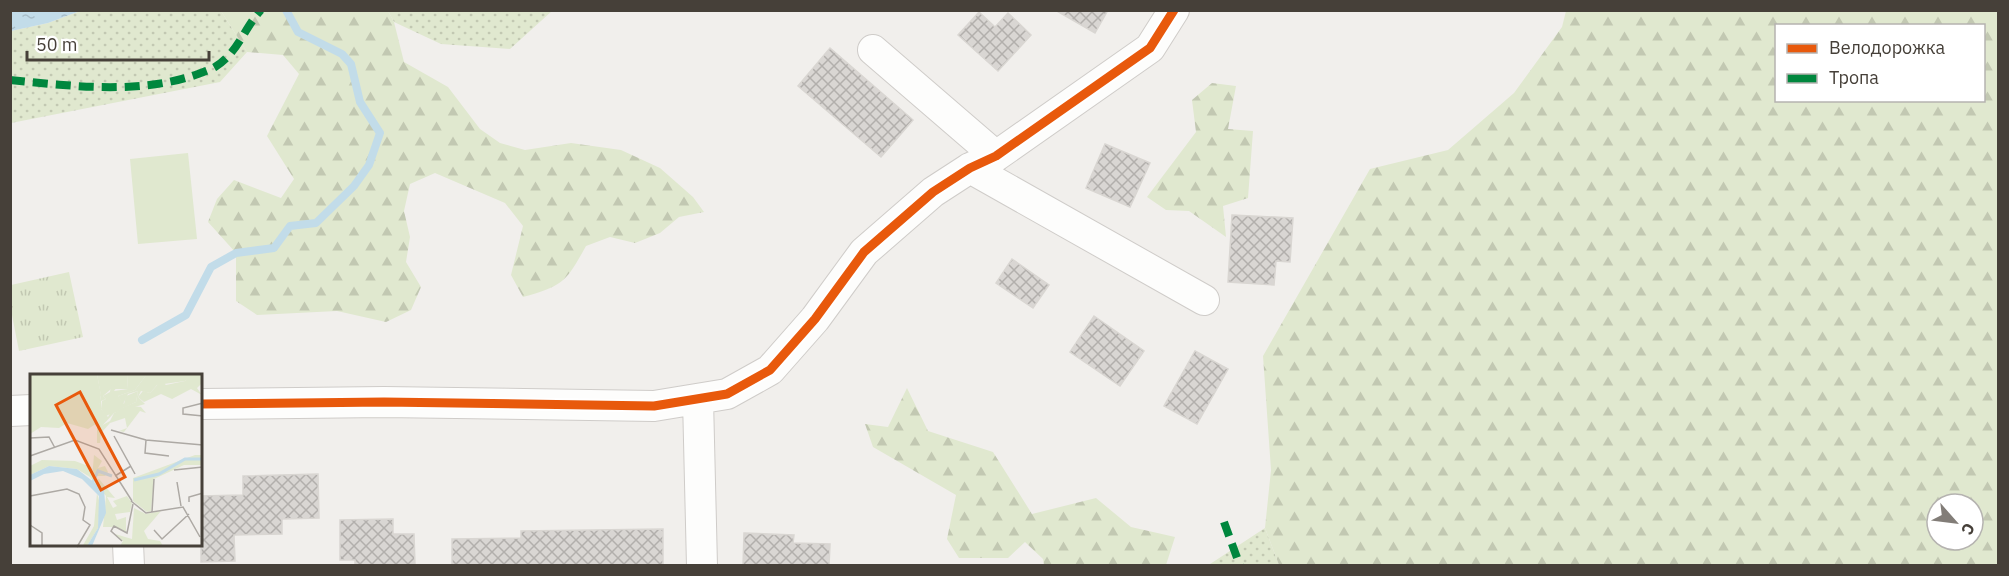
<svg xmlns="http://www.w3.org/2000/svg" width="2009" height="576" font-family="'IBM Plex Sans',sans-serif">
  <defs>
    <pattern id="grass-dots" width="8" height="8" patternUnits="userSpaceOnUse" patternTransform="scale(1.5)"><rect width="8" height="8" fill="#e0e8cf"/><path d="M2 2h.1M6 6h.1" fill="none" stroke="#c2c8b2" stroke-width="1.8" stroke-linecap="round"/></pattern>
    <pattern id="forest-firs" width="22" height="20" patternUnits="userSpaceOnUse" patternTransform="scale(1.5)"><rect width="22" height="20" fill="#e0e8cf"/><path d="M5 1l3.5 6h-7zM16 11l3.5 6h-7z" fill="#c2c8b2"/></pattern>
    <pattern id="park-tufts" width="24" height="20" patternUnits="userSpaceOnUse" patternTransform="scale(1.5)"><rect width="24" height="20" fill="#e0e8cf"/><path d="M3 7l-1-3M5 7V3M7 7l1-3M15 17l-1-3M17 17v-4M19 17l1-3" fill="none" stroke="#c2c8b2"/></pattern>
    <pattern id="water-ripples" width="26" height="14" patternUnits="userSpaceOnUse" patternTransform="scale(1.5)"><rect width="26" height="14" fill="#c2dce9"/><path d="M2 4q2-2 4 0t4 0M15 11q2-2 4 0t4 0" fill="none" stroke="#a8bec9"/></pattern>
    <pattern id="building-cross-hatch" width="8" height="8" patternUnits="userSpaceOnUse" patternTransform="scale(1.5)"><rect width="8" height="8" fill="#d9d6d3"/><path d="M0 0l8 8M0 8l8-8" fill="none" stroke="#b2afac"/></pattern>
  </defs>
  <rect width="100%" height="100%" fill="#f1efec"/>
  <!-- grass -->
  <path fill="url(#grass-dots)" d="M 80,11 L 221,11 L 247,52 L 220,82 L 11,123 L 11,31 L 48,23 Z
    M 388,11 L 552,11 L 510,49 L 441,44 L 394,22 Z
    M 1265,528 L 1279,565 L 1207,566 Z"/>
  <!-- forest -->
  <path fill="url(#forest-firs)" fill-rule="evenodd" d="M 221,11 L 388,11 L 394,22 L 404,62 L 448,87 L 480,129 L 500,143 L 525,150 L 571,143 L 621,150 L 660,168 L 693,197 L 704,212 L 679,217 L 660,233 L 635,243 L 610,237 L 586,246 C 566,282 563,286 523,297 L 511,275 L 523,226 L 505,203 L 435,173 L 410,184 L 404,211 L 410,237 L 406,262 L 421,287 L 411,310 L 386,322 L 337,311 L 257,315 L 236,301 L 236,253 L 208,222 L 217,199 L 234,180 L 281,198 L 294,179 L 267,136 L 299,74 L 283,55 L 247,52 Z
    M 1566,11 L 1998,11 L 1998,565 L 1279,565 L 1265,528 L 1271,470 L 1263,356 L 1370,169 L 1448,150 L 1514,93 L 1562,27 ZM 1776,26 L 1984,26 L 1984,100 L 1776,100 ZM 1937,504 L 1973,504 L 1973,540 L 1937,540 Z
    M 1212,83 L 1236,86 L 1228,129 L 1253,131 L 1248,198 L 1223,206 L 1226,237 L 1189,211 L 1166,210 L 1147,197 L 1196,132 L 1192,100 Z
    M 907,388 L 928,431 L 993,452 L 1032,514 L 1096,498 L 1131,527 L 1175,537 L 1166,565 L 1044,565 L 1043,559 L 1025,542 L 1008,558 L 959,558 L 947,539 L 956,495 L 873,447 L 865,424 L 888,427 Z"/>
  <!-- park -->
  <path fill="url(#park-tufts)" d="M 69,272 L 83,337 L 19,351 L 11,310 L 11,285 Z"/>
  <!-- garden -->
  <path fill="#e0e8cf" d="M 188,153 L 197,239 L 138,244 L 130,159 Z"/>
  <!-- water -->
  <path fill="url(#water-ripples)" d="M 11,10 L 80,10 L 80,11 L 48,23 L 11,31 Z"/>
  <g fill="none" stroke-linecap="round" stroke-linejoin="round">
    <!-- stream -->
    <path stroke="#c2dce9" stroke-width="8" d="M 142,340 L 186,315 L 211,267 L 236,253 L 274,248 L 290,226 L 316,223 L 354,186 L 369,165 L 380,133 L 360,102 L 351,64 L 342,54 L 298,32 L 286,10"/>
  </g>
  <!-- building -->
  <path fill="url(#building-cross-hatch)" stroke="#d9d6d2" stroke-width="1.5" d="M 1055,10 L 1108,10 L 1095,33 Z
    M 979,12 L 995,27 L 1008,13 L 1031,35 L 998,71 L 958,35 Z
    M 830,48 L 913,120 L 881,157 L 798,86 Z
    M 1105,144 L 1150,163 L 1130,207 L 1086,188 Z
    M 1232,215 L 1293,218 L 1290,262 L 1276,261 L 1274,285 L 1228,282 Z
    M 1012,259 L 1049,285 L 1033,308 L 996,283 Z
    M 1094,316 L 1144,351 L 1120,386 L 1070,352 Z
    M 1195,351 L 1228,369 L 1197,424 L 1164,406 Z
    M 318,474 L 319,518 L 282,519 L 282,534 L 234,535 L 235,561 L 201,562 L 201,496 L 243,495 L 243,476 Z
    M 393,519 L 393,534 L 414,534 L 415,566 L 355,566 L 355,560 L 340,560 L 340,520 Z
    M 663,529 L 663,566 L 452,566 L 452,539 L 521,538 L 521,531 Z
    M 744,533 L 794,535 L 793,543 L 830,544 L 829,566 L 743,566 Z"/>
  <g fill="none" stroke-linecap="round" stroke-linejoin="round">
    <defs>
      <path id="minor" d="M 873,50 L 996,156
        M 970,168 L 1204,300
        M 698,399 L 702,566
        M 201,404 L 384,402 L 654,406 L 727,394 L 770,370 L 815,319 L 864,252 L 933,192 L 970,168 L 996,156 L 1150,48 L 1174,10
        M 10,411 L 32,410
        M 128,544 L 129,566"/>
    </defs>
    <!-- minor casing -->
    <use href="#minor" stroke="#cfccc9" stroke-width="32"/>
    <!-- minor -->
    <use href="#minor" stroke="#fdfdfc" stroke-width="30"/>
    <!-- quiet -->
    <path stroke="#00873e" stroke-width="8" stroke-dasharray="15 8" stroke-linecap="butt" d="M 10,80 C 72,86 139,95 198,74 C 203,72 210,70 215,67 C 238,53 244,28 261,10
      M 1224,522 L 1240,566"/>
    <defs>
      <path id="cycleway" d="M 201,404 L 384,402 L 654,406 L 727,394 L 770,370 L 815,319 L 864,252 L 933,192 L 970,168 L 996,156 L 1150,48 L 1174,10"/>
    </defs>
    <!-- cycleway casing -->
    <use href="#cycleway" stroke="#fff" stroke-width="13"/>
    <!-- cycleway -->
    <use href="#cycleway" stroke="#e8590c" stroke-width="9"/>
  </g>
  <!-- overview -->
  <g transform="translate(30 374)">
    <rect width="172" height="172" fill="#f1efec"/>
    <path d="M 67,0 L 97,0 L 98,15 L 81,15 L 73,22 L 76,25 L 71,27 L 71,35 L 78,43 L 80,39 L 106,28 L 108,17 L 98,20 L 93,30 L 88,22 L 105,16 L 117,0 L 160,1 L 155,7 L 127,11 L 120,19 L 111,17 L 108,23 L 115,30 L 84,39 L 70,54 L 65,51 L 71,22 ZM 165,81 L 172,81 L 171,91 L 154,91 L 124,105 L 121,137 L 117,138 L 103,127 L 103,104 ZM 12,86 L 45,87 L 61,93 L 66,106 L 69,105 L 85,124 L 77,123 L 83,134 L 87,132 L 83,127 L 97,122 L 102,129 L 100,138 L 85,140 L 87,146 L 96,143 L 96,158 L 87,153 L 73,153 L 76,122 L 60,103 L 47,95 L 19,92 L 0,101 L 0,92 Z" fill="#e0e8cf"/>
    <path d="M 0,0 L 67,0 L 71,21 L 67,49 L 58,55 L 37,49 L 29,54 L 11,53 L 0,60 ZM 97,0 L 117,0 L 105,16 L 88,22 L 94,30 L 96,22 L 108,17 L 106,28 L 76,42 L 71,35 L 72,27 L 76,25 L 73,22 L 80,18 L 81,11 L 87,13 L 84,17 L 98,15 ZM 160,0 L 172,0 L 172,9 L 167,14 L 172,21 L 161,15 L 142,25 L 131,20 L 114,28 L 108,23 L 113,17 L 120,19 L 131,7 L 136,11 L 155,7 ZM 101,32 L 111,33 L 116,39 L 110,37 L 94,58 L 89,57 L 97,54 L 95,44 L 80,49 L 71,59 L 70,69 L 67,69 L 67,54 L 80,47 L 84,39 ZM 64,81 L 72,87 L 68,94 L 75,92 L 78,98 L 75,102 L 67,102 L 65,107 L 62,104 ZM 67,119 L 70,130 L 68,154 L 57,172 L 52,173 L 64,152 ZM 104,134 L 116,140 L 131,137 L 114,157 L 118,165 L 130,167 L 133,172 L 90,172 L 93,167 L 85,160 L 102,165 Z" fill="#e0e8cf"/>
    <path d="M 19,92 L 47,95 L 74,116 L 76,139 L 62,172 L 57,172 L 68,154 L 69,122 L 52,105 L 33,97 L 14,100 L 0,107 L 0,101 Z" fill="#c2dce9"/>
    <path fill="none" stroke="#c2dce9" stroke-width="3" d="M 104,106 L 129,100 L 155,85 L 173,85M 63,108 L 68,97 L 82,102"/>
    <path fill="none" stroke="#ada9a4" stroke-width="1.5" d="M 173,29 L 153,34 L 153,40 L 173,42M 81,56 L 116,66 L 173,71M 84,62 L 105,100M 0,64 L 19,63 L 25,74M 116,66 L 115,79 L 139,82M 0,82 L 45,66 L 69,75 L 102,127M 144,96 L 173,93M 85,102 L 101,92M 147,108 L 151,132M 0,122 L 37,115 L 49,120 L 55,133 L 53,146 L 60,151 L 47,173M 101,127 L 116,139 L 153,133 L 170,163M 159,128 L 159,123 L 173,119M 122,138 L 124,105M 0,151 L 12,159 L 12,173M 124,156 L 132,165 L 159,140M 92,167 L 81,157 L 84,152 L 97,159 L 103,130"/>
    <path fill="#e8590c" fill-opacity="0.15" stroke="#e8590c" stroke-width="3" d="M 50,18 L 95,103 L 71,116 L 26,31 Z"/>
    <rect width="172" height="172" fill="none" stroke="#464039" stroke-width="3"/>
  </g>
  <!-- border -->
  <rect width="2009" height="576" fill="none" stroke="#464039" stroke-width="24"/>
  <!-- legend -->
  <rect x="1775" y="24" width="210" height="78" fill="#ffffff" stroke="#b5b3b0" stroke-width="1.5"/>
  <rect x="1787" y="44" width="30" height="9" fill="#e8590c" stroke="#b5b3b0" stroke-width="1.5"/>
  <text x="1829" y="54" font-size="18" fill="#464039">Велодорожка</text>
  <rect x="1787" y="74" width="30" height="9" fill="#00873e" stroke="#b5b3b0" stroke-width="1.5"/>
  <text x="1829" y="84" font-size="18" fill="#464039">Тропа</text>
  <!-- north arrow -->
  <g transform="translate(1955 522) rotate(118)"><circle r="28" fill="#ffffff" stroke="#b5b3b0" stroke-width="1.5"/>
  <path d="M0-4.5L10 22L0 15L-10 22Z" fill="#827d78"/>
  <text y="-9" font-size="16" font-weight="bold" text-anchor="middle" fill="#464039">С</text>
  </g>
  <!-- scale -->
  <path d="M27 51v9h182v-9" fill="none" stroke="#464039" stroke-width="3"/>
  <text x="36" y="51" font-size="18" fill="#464039" stroke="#ffffff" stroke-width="4.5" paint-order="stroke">50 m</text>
</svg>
